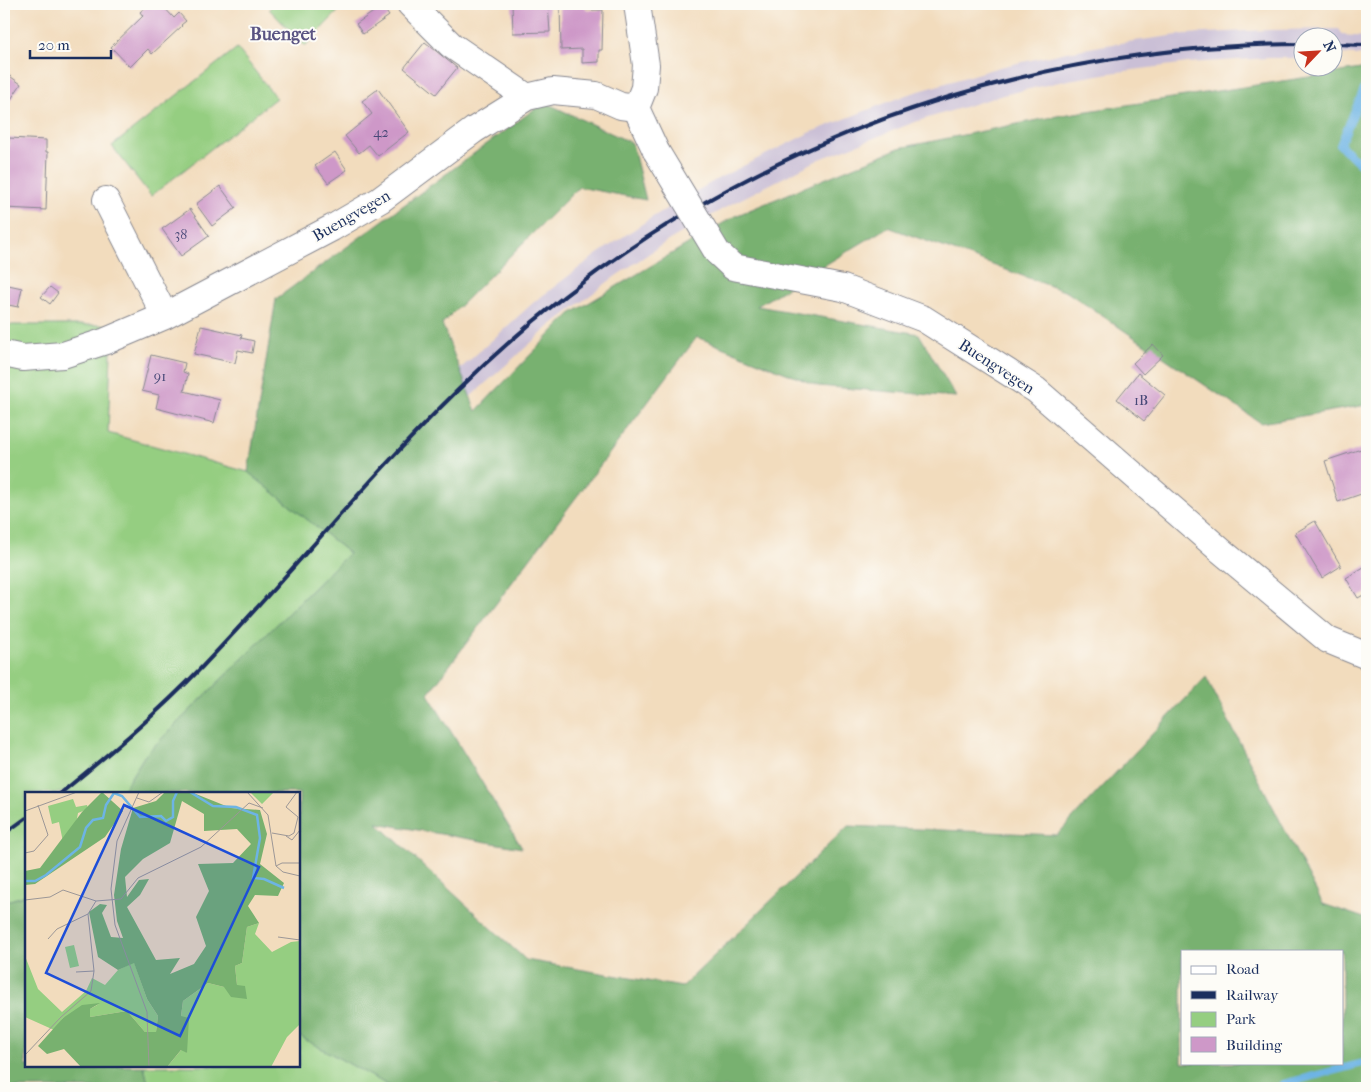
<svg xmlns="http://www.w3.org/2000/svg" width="1371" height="1092" font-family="'IM FELL French Canon',serif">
  <rect width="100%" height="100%" fill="#fdfcf7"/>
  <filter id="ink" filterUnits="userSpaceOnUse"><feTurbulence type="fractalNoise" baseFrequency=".02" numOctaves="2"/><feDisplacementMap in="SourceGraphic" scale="10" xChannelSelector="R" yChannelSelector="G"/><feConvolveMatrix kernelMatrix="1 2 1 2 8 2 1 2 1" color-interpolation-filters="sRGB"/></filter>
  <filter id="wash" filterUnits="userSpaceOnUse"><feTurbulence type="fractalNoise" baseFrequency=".0096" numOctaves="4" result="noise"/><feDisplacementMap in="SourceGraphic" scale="20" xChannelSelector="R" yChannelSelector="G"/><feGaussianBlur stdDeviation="1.12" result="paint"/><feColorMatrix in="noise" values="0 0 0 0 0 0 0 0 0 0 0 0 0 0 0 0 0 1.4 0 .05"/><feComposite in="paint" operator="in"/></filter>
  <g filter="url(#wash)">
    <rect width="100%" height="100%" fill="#f2dcbd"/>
    <!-- industrial -->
    <path fill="#cabfd6" d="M 1339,29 L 1343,35 L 1367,37 L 1367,56 L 1342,54 L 1339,58 L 1334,58 L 1334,38 L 1304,38 L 1303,58 L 1270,58 L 1188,63 L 1110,73 L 1068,80 L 1003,95 L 915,122 L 820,159 L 733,203 L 666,242 L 613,278 L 551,325 L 469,398 L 382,490 L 213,675 L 37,793 L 193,656 L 361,470 L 450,378 L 533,303 L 596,255 L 651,218 L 719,178 L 809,133 L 906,95 L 996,68 L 1062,53 L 1106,45 L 1185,34 L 1269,30 Z"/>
    <!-- green -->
    <path fill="#95ce81" stroke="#587e70" d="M 274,4 L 345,4 L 305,46 L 269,9 Z
      M 237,48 L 276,98 L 151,196 L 112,146 Z
      M 4,322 L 10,325 L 112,325 L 108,433 L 248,472 L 349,553 L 145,755 L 121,793 L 26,793 L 26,895 L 4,902 Z
      M 299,1036 L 393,1088 L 149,1088 L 144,1066 L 299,1066 Z"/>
    <!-- forest -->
    <path fill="#78b16f" stroke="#4a7066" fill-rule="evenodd" d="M 1367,68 L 1367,405 L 1261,423 L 1067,292 L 888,227 L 757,306 L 919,334 L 956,397 L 818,386 L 697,337 L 428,694 L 522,848 L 377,823 L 526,960 L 682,987 L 848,826 L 1057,835 L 1206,677 L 1323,904 L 1367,919 L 1367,1088 L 393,1088 L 299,1036 L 299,793 L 121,793 L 145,755 L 349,553 L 248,472 L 276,299 L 544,102 L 632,143 L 646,200 L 579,187 L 442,324 L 476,411 L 570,314 L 735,216 L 899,148 L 1062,115 ZM 1182,951 L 1342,951 L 1342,1063 L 1182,1063 Z
      M 26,895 L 26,1066 L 144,1066 L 149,1088 L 4,1088 L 4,902 Z"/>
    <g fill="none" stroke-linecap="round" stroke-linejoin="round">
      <!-- stream -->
      <path stroke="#6db4e4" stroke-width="8" d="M 1367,82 L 1340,145 L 1367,170
        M 1280,1088 L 1283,1084 L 1367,1062"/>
    </g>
    <g id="blocks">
      <!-- building -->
      <path fill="#ce98c8" d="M 149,4 L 161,4 L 174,18 L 179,13 L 186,21 L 181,25 L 182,26 L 152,54 L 148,49 L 130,67 L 111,47 L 143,16 L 140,12 Z
        M 512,4 L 548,4 L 550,32 L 513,33 Z
        M 560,4 L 585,4 L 586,10 L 603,10 L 602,50 L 599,50 L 599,62 L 582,63 L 582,49 L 561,50 Z
        M 382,6 L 389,16 L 363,34 L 356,24 Z
        M 425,42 L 457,68 L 436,94 L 404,68 Z
        M 4,72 L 21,84 L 4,110 Z
        M 378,89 L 409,132 L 378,156 L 369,145 L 359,153 L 345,136 L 372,114 L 362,101 Z
        M 9,138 L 46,140 L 46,152 L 48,152 L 46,210 L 4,208 L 6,150 L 8,150 Z
        M 335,152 L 347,170 L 328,183 L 315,166 Z
        M 220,186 L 236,208 L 212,226 L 196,204 Z
        M 190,209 L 209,236 L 181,256 L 162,229 Z
        M 4,284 L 22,288 L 18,307 L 4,304 Z
        M 50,287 L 58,293 L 50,304 L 41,297 Z
        M 201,326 L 242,335 L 241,338 L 254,341 L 252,353 L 238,350 L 235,363 L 194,354 Z
        M 1153,344 L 1163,355 L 1143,374 L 1133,363 Z
        M 151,355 L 185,363 L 183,372 L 188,374 L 184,391 L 220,400 L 214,423 L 156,408 L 159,395 L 142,391 Z
        M 1138,373 L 1165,395 L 1144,421 L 1117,399 Z
        M 1367,447 L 1367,492 L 1338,502 L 1325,461 Z
        M 1315,521 L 1341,566 L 1322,578 L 1295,533 Z
        M 1367,565 L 1367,593 L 1358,598 L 1346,578 Z"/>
    </g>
  </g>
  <g filter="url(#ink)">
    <use href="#blocks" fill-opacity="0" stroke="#86868e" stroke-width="1"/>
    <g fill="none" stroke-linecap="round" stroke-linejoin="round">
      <defs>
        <path id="minor" d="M 410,4 L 451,45 L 527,97
          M 636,108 L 644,88 L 646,65 L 637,4
          M 106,200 L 165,316
          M 717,252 L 733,267 L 843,288 L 924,319 L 1036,390 L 1220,550 L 1328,640 L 1367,656
          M 4,354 L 23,358 L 63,355 L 106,341 L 165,316 L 332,228 L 380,200 L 474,130 L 527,97 L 553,91 L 596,95 L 621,106 L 636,108 L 656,151"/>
      </defs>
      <!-- minor casing -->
      <use href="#minor" stroke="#86868e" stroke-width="28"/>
      <!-- minor -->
      <use href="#minor" stroke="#fff" stroke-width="26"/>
      <!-- rail -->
      <path stroke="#1b2f5e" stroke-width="4" d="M 1334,44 L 1367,45
        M 61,793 C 110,753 158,713 202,667 C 289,576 368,478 458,390 C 684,166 986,45 1304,44
        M 4,834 L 26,818"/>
      <defs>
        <path id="minor-bridge" d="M 656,151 L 717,252"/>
      </defs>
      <!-- minor-bridge casing -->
      <use href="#minor-bridge" stroke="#86868e" stroke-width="28" stroke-linecap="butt"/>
      <!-- minor-bridge -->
      <use href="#minor-bridge" stroke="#fff" stroke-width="26"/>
    </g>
  </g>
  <g text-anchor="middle" stroke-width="4" stroke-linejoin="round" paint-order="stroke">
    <!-- number labels -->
    <g font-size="14" fill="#484978">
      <text x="381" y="137">42</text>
      <text x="181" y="239">38</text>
      <text x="160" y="381">91</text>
      <text x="1141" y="405">1B</text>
    </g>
    <!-- street labels -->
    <g font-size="16" fill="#1b2f5e" stroke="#fdfcf7">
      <text transform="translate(351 215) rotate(-30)" y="6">Buengvegen</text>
      <text transform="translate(997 366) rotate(33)" y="6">Buengvegen</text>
    </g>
    <!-- neighbourhood labels -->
    <g font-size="18" font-weight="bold" fill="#5a5483" stroke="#fdfcf7">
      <text x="283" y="40">Buenget</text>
    </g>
  </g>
  <!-- overview -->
  <g transform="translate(25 792)">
    <rect width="275" height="275" fill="#f2dcbd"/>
    <path d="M 225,0 L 249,0 L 237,12 ZM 48,7 L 51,15 L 62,13 L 63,17 L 53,21 L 50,37 L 38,50 L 34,30 L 27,32 L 23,14 ZM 234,131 L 230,142 L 247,160 L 266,150 L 275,149 L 275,232 L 262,245 L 246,275 L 142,275 L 157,257 L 162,261 L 156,224 L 158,209 L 183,191 L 199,195 L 212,193 L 210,174 L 217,171 L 222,135 ZM 49,153 L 54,174 L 45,176 L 40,155 ZM 0,164 L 13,197 L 37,220 L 61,199 L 67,186 L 80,193 L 93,178 L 109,170 L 122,207 L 133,224 L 131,240 L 120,240 L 102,219 L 65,225 L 65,217 L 74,212 L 38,226 L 29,238 L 0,225 Z" fill="#95ce81"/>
    <path d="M 77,0 L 98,19 L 80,45 L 10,92 L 0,93 L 0,79 L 15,76 L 57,20 ZM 140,0 L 166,0 L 206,16 L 235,18 L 242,42 L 235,72 L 259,91 L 253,104 L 230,103 L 223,114 L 234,131 L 222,135 L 217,171 L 210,174 L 212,193 L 220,194 L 222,207 L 206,205 L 199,195 L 183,191 L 158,209 L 156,224 L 164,226 L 162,261 L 156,258 L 142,275 L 56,275 L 39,257 L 22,262 L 13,254 L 38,226 L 57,213 L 75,211 L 65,217 L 65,225 L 102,219 L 120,240 L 131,240 L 133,224 L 122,207 L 109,171 L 93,178 L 73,165 L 64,120 L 75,112 L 82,113 L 77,121 L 86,145 L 98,146 L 92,129 L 89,103 L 96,57 L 108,16 L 131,9 ZM 157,9 L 179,22 L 179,39 L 212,37 L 226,52 L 208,71 L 173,72 L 184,99 L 171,125 L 181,154 L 169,172 L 145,182 L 155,166 L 131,168 L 102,115 L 115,103 L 124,87 L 114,88 L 102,105 L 100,85 L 118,67 L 145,51 Z" fill="#78b16f" fill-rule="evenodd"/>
    <path fill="none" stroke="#6db4e4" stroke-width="2.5" d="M 165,0 L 188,14 L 211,15 L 232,23 L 235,46 L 228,86 L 239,87 L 259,96M 0,89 L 10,89 L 21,83 L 55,55 L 61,36 L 68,28 L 78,26 L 81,13 L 89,1 L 97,4 L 115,25 L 136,24 L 141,29 L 148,25 L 148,9 L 152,0"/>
    <path fill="none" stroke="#9c9797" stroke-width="1" d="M 114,0 L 92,49 L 86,97 L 90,133 L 122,220 L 124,275M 222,0 L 243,23 L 251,74 L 258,80 L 275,84M 112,6 L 124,10 L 138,0M 0,19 L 52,0M 247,41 L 264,44 L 269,41 L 273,25 L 261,15 L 272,0M 261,44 L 267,48 L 275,38M 0,61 L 9,59 L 23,43 L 13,13M 251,74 L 257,71 L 275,71M 0,108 L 25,105 L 38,98 L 71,109M 253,145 L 275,148M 23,147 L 32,137 L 63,122M 51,180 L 69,179M 0,263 L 36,225 L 66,199 L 69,179 L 63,122 L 71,109 L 96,107 L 113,86 L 176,55 L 224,11 L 238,16"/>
    <path fill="#1d4ed8" fill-opacity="0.15" stroke="#1d4ed8" stroke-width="2.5" d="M 99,13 L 234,75 L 155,244 L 21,181 Z"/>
    <rect width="275" height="275" fill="none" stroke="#1b2f5e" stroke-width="2.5"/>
  </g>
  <!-- margin -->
  <rect width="1371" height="1092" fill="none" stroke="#fdfcf7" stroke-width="20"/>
  <!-- legend -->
  <rect x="1181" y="950" width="162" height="115" fill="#fdfcf7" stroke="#a3aaba"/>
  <rect x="1191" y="966" width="25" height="8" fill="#ffffff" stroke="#a3aaba"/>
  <text x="1226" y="974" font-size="15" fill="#1b2f5e">Road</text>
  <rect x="1191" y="991" width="25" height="8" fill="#1b2f5e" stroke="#a3aaba"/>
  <text x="1226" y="1000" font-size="15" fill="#1b2f5e">Railway</text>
  <rect x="1191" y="1012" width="25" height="15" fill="#95ce81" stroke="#a3aaba"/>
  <text x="1226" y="1024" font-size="15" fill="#1b2f5e">Park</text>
  <rect x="1191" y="1037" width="25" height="15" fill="#ce98c8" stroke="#a3aaba"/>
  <text x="1226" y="1050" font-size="15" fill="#1b2f5e">Building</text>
  <!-- north arrow -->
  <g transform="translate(1318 52) rotate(65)"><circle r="24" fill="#fdfcf7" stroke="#a3aaba"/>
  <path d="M0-4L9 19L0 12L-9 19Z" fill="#c8321e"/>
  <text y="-8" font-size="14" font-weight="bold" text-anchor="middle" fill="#1b2f5e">N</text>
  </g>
  <!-- scale -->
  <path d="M30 50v8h81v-8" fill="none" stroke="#1b2f5e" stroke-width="2.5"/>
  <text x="38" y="50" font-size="15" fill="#1b2f5e" stroke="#fdfcf7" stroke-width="4" paint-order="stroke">20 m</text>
</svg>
